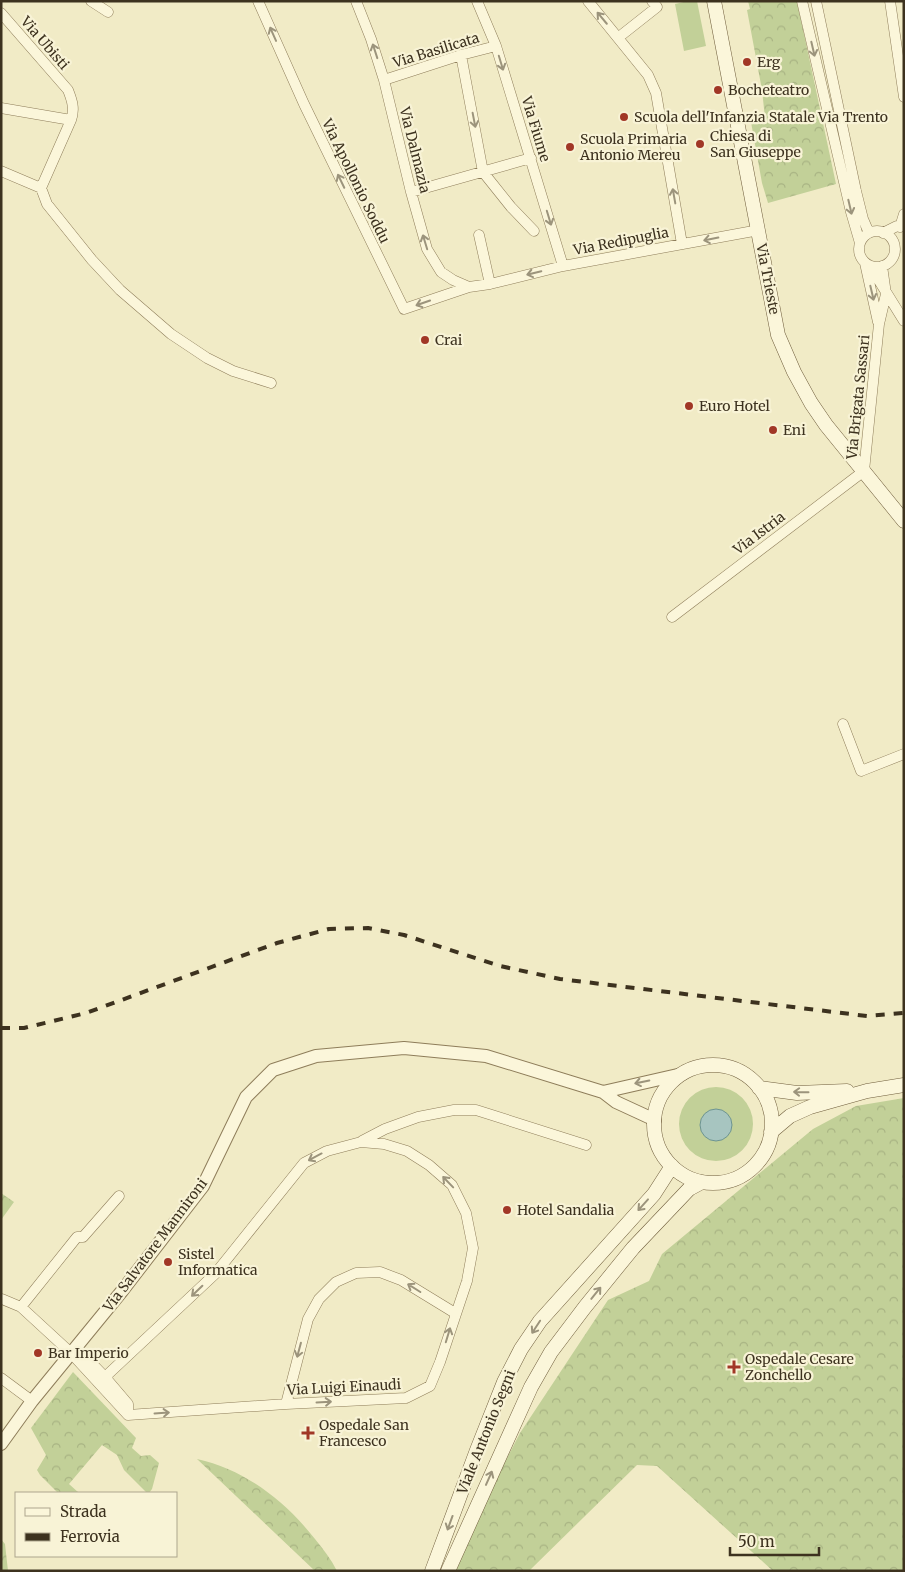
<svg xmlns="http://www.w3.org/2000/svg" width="905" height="1572" font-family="Merriweather,serif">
  <defs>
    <pattern id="forest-crowns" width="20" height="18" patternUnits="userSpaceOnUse" patternTransform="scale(1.25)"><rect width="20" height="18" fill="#c2d098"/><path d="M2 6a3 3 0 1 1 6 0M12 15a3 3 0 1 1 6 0" fill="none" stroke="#a8b383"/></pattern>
  </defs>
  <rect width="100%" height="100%" fill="#f1ebc6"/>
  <!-- grass -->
  <path fill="#c2d098" d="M 688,1 L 697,1 L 706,46 L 684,51 L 675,4 Z
    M679 1124a37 37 0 1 1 74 0a37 37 0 1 1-74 0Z"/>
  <!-- forest -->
  <path fill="url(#forest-crowns)" d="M 748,1 L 797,1 L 836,184 L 768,203 L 762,183 L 751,122 L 765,118 L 762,90 L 747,10 L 750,9 Z
    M 904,1098 L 904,1571 L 773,1571 L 657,1466 L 637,1465 L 529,1571 L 453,1571 L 461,1547 L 520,1433 L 608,1300 L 649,1281 L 662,1254 L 813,1129 L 856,1106 Z
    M 1,1193 L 14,1202 L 1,1220 Z
    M 73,1372 L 136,1438 L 132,1448 L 141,1456 L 150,1455 L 159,1463 L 152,1489 L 149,1493 L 147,1493 L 124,1470 L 117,1455 L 102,1445 L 69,1484 L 79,1493 L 58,1493 L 40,1475 L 37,1470 L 46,1455 L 31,1428 Z
    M 197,1459 C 246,1470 285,1501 315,1539 C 323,1549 331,1559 337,1571 L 315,1571 Z
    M 1,1539 L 5,1544 L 8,1571 L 1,1571 Z"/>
  <!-- water -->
  <path fill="#a7c5c0" stroke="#6d9490" d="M700 1125a16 16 0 1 1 32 0a16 16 0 1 1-32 0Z"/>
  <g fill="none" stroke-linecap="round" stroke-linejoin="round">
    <defs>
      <path id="minor" d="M 91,1 L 108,12
        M 258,1 L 304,104 L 404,309 L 469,287 L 490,284 L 563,266 L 759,230
        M 356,1 L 371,39 L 384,80 L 411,192 L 427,249 L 441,272 L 453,280 L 469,287
        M 477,1 L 496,46 L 563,266
        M 588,1 L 648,75 L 656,93 L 682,244
        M 802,1 L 851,212 L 860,243
        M 816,1 L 856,191 L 863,219 L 869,233
        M 890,1 L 904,97
        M 1,13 L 68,90 C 72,100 75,109 71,120 L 41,188 L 47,204 L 92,260 L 120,290 L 171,334 L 207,358 L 233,371 L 271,383
        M 619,37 L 657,7 L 652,1
        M 461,55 L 483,172 L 511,207 L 534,231
        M 384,80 L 461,55 L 496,46
        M 1,108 L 71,120
        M 1,171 L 41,188
        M 411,192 L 531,158
        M 900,227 L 904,214
        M859 249a18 18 0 1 1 36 0a18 18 0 1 1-36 0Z
        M 883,233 L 897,226 L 900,227
        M 479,235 L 490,284
        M 865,263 L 878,322
        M 870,266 L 904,321
        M 672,617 L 864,471 L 879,324 L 886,294 L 882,266
        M 843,724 L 861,771 L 904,754
        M 362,1141 L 385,1129 L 418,1117 L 454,1110 L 476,1110 L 586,1145
        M 2,1299 L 21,1307 L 71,1353 L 128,1415 L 286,1404 L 406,1398 L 430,1386 L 440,1362 L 467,1281 L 473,1248 L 466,1213 L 452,1185 L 429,1165 L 407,1151 L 384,1144 L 361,1142 L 327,1151 L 304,1163 L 215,1274 L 105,1377
        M 21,1307 L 77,1237 L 83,1237 L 119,1196
        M 76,1347 L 105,1377 L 128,1404 L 128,1415
        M 1,1378 L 32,1401
        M 286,1404 L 308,1319 L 319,1299 L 336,1282 L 356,1273 L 380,1272 L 401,1280 L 455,1313"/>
      <path id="tertiary" d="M 603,1092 L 682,1074
        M 1,1444 L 32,1401 L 122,1291 L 203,1186 L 246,1097 L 273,1070 L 316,1056 L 404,1048 L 486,1056 L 603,1092 L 616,1102 L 655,1120"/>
      <path id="secondary" d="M 714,1 L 778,335 L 794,372 L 811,403 L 826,425 L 904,521
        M654 1124a59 59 0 1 1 118 0a59 59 0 1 1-118 0Z
        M 759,1088 L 797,1093 L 847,1091
        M 771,1132 L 790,1116 L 810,1107 L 867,1091 L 904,1085
        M 432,1571 L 477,1450 L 504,1382 L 521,1349 L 540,1321 L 654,1194 L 672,1166
        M 448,1571 L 531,1387 L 551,1352 L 585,1307 L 633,1248 L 689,1189 L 702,1182"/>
    </defs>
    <!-- minor casing -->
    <use href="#minor" stroke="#8e7d5a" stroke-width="11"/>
    <!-- tertiary casing -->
    <use href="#tertiary" stroke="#8e7d5a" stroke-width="14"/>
    <!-- secondary casing -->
    <use href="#secondary" stroke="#705e3d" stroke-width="15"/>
    <!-- minor -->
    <use href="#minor" stroke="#fbf6da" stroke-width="10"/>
    <!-- tertiary -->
    <use href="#tertiary" stroke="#fbf6da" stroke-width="12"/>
    <!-- secondary -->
    <use href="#secondary" stroke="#fbf6da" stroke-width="14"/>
    <!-- rail -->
    <path stroke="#3d321f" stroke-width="4" stroke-dasharray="9 9" stroke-linecap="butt" d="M 1,1028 L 24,1028 L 86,1013 L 277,943 L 329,929 L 368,928 L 404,935 L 500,966 L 560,979 L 867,1016 L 904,1013"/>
  </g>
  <!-- one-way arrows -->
  <defs><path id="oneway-shaft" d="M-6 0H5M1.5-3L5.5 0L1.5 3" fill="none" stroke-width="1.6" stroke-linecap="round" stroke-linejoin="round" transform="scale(1.25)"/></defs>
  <g stroke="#9c947c">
    <use href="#oneway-shaft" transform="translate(602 18) rotate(-130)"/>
    <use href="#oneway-shaft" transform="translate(273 34) rotate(-114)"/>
    <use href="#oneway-shaft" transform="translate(813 49) rotate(77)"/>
    <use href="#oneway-shaft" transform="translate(375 51) rotate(-108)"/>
    <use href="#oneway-shaft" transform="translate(501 63) rotate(73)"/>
    <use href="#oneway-shaft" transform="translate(474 120) rotate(79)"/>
    <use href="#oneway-shaft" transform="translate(341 181) rotate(-116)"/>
    <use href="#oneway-shaft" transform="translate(674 196) rotate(-100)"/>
    <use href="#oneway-shaft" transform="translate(850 207) rotate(77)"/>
    <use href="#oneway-shaft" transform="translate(549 218) rotate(73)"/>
    <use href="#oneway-shaft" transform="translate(711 239) rotate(169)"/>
    <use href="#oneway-shaft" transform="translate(425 242) rotate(-107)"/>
    <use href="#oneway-shaft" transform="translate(534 273) rotate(167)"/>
    <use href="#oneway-shaft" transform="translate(872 293) rotate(77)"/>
    <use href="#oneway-shaft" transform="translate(423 303) rotate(161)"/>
    <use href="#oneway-shaft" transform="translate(642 1082) rotate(168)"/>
    <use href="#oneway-shaft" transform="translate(801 1092) rotate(-179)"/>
    <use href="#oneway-shaft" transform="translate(315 1157) rotate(152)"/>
    <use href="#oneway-shaft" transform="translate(448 1182) rotate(-134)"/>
    <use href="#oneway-shaft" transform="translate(643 1205) rotate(132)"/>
    <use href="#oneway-shaft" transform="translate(414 1288) rotate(-148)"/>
    <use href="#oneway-shaft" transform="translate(197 1291) rotate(136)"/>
    <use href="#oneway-shaft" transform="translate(596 1293) rotate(-51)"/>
    <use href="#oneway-shaft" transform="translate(536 1327) rotate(123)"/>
    <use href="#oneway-shaft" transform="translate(448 1335) rotate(-73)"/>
    <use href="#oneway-shaft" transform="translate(299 1350) rotate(105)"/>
    <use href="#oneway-shaft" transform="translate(324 1402) rotate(-3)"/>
    <use href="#oneway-shaft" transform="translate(162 1413) rotate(-4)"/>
    <use href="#oneway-shaft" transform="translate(489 1478) rotate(-66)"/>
    <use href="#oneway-shaft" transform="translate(450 1523) rotate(110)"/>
  </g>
  <!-- markers -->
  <g fill="#a13726" stroke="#f8f3d6" stroke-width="2">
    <circle cx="747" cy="62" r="5"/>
    <circle cx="718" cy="90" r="5"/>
    <circle cx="624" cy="117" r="5"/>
    <circle cx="700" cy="144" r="5"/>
    <circle cx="570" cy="147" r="5"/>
    <circle cx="425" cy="340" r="5"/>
    <circle cx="689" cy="406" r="5"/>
    <circle cx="773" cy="430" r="5"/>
    <circle cx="507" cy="1210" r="5"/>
    <circle cx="168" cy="1262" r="5"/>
    <circle cx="38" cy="1353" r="5"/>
    <path d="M731.5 1359.5h5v5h5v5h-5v5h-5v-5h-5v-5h5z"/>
    <path d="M305.5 1425.5h5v5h5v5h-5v5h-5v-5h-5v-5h5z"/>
  </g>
  <g text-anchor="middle" stroke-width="4.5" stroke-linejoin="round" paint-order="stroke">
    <!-- street labels -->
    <g font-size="14" fill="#3d321f" stroke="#f8f3d6">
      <text transform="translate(45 43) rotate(49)" y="5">Via Ubisti</text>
      <text transform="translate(436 50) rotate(-17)" y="5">Via Basilicata</text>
      <text transform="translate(536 129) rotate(73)" y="5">Via Fiume</text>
      <text transform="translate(415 150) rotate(76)" y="5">Via Dalmazia</text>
      <text transform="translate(356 181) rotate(64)" y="5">Via Apollonio Soddu</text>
      <text transform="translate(621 241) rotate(-11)" y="5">Via Redipuglia</text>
      <text transform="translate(768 279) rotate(79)" y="5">Via Trieste</text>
      <text transform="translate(858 397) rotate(-84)" y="5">Via Brigata Sassari</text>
      <text transform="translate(759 533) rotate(-37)" y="5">Via Istria</text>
      <text transform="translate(155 1245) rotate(-53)" y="5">Via Salvatore Mannironi</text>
      <text transform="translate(344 1387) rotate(-3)" y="5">Via Luigi Einaudi</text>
      <text transform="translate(486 1432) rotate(-68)" y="5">Viale Antonio Segni</text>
    </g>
    <!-- poi labels -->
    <g font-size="14" fill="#3d321f" stroke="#f8f3d6" text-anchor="start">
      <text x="757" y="67">Erg</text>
      <text x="728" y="95">Bocheteatro</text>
      <text x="634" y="122">Scuola dell'Infanzia Statale Via Trento</text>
      <text x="710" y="141">Chiesa di<tspan x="710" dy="16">San Giuseppe</tspan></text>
      <text x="580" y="144">Scuola Primaria<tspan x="580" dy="16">Antonio Mereu</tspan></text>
      <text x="435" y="345">Crai</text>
      <text x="699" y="411">Euro Hotel</text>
      <text x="783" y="435">Eni</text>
      <text x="517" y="1215">Hotel Sandalia</text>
      <text x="178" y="1259">Sistel<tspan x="178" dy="16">Informatica</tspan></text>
      <text x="48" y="1358">Bar Imperio</text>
      <text x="745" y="1364">Ospedale Cesare<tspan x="745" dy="16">Zonchello</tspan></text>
      <text x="319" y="1430">Ospedale San<tspan x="319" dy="16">Francesco</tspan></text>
    </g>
  </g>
  <!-- border -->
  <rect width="905" height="1572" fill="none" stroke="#3d321f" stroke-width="5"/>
  <!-- legend -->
  <rect x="15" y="1492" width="162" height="65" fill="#f8f3d6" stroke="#ada68d"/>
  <rect x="25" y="1508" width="25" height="8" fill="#fbf6da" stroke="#ada68d"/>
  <text x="60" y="1517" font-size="15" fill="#3d321f">Strada</text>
  <rect x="25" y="1533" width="25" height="8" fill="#3d321f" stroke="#ada68d"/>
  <text x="60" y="1542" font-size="15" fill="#3d321f">Ferrovia</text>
  <!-- scale -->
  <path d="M730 1547v8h89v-8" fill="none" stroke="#3d321f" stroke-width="2.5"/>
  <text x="738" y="1547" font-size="15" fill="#3d321f" stroke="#f8f3d6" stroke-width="4" paint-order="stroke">50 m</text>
</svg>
